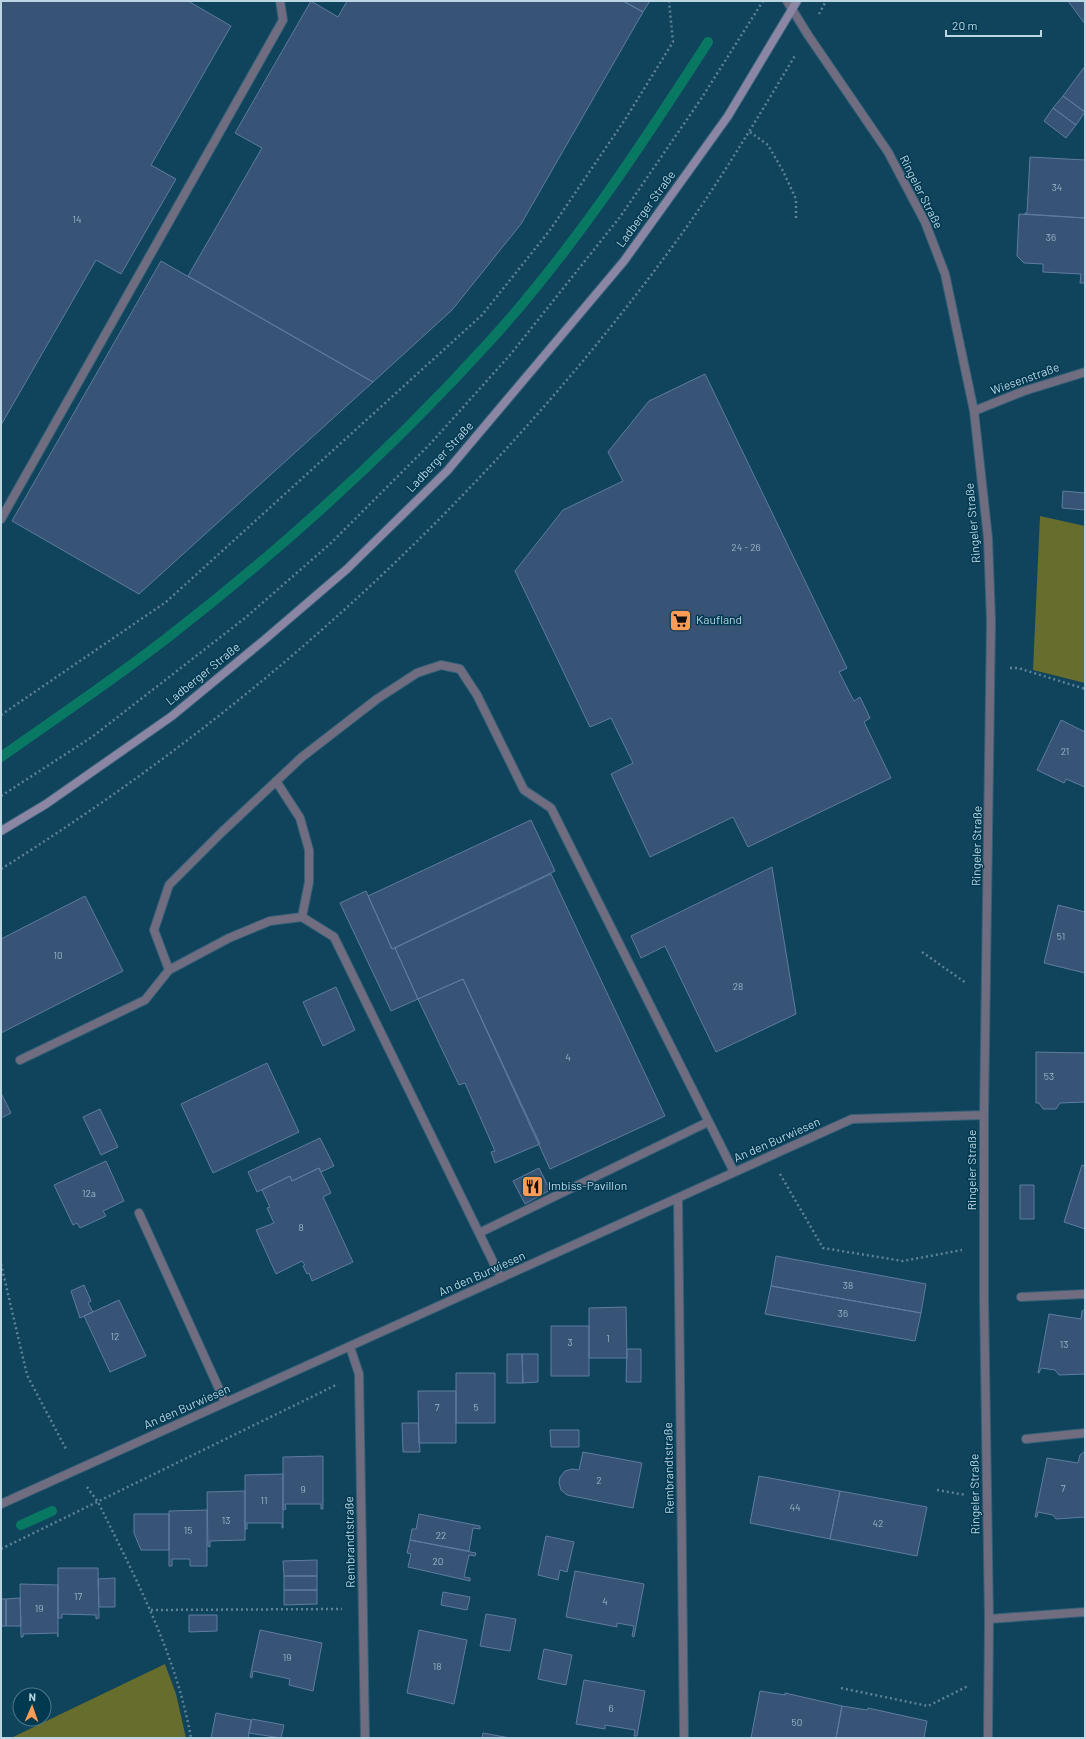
<svg xmlns="http://www.w3.org/2000/svg" width="1086" height="1739" font-family="Barlow,sans-serif">
  <rect width="100%" height="100%" fill="#10435c"/>
  <!-- green -->
  <path fill="#666d2d" d="M 1040,516 L 1085,526 L 1085,683 L 1033,670 Z
    M 165,1664 L 176,1694 L 186,1738 L 11,1738 Z"/>
  <g fill="none" stroke-linecap="round" stroke-linejoin="round">
    <!-- stream -->
    <path stroke="#097863" stroke-width="10" d="M 1,757 C 56,718 113,680 167,638 C 282,549 391,450 489,342 C 572,251 641,146 708,42
      M 21,1525 L 52,1511"/>
  </g>
  <!-- building -->
  <path fill="#375376" stroke="#5e7ca1" d="M 1,1 L 188,1 L 231,26 L 151,165 L 176,179 L 121,274 L 96,260 L 1,425 Z
    M 311,1 L 338,17 L 347,1 L 623,1 L 643,12 L 521,224 L 452,310 L 373,382 L 188,276 L 262,148 L 235,133 Z
    M 623,1 L 650,1 L 643,12 Z
    M 1068,1 L 1085,1 L 1085,24 Z
    M 1085,66 L 1085,112 L 1063,96 Z
    M 1063,96 L 1085,112 L 1076,125 L 1053,108 Z
    M 1053,108 L 1076,125 L 1066,138 L 1044,121 Z
    M 1030,157 L 1085,160 L 1085,218 L 1025,214 L 1025,213 L 1027,213 Z
    M 1019,214 L 1085,218 L 1085,283 L 1080,283 L 1081,274 L 1043,272 L 1043,264 L 1024,263 L 1017,256 Z
    M 161,261 L 373,382 L 139,594 L 12,521 Z
    M 705,374 L 847,668 L 839,672 L 854,701 L 860,697 L 870,718 L 864,722 L 891,778 L 748,847 L 733,817 L 650,857 L 611,774 L 633,763 L 611,718 L 590,727 L 515,571 L 563,510 L 623,481 L 608,452 L 649,401 Z
    M 1063,491 L 1085,493 L 1085,510 L 1062,508 Z
    M 1061,720 L 1085,732 L 1085,787 L 1066,779 L 1064,783 L 1037,770 Z
    M 531,820 L 555,871 L 392,949 L 368,896 Z
    M 772,867 L 796,1014 L 716,1052 L 665,946 L 641,958 L 631,936 Z
    M 551,874 L 665,1116 L 550,1169 L 463,979 L 418,999 L 395,948 Z
    M 366,891 L 392,949 L 395,948 L 418,999 L 391,1011 L 340,903 Z
    M 85,896 L 123,971 L 1,1033 L 1,939 Z
    M 1058,905 L 1085,912 L 1085,973 L 1044,963 Z
    M 463,979 L 540,1144 L 495,1163 L 491,1152 L 495,1151 L 465,1083 L 459,1085 L 418,999 Z
    M 336,987 L 355,1030 L 323,1046 L 303,1002 Z
    M 1036,1052 L 1085,1053 L 1085,1102 L 1060,1103 L 1056,1109 L 1043,1109 L 1039,1103 L 1036,1103 Z
    M 267,1063 L 299,1132 L 213,1173 L 181,1104 Z
    M 1,1093 L 11,1113 L 1,1118 Z
    M 100,1109 L 118,1147 L 101,1155 L 83,1117 Z
    M 320,1138 L 334,1166 L 321,1172 L 319,1168 L 292,1181 L 290,1176 L 257,1192 L 248,1172 Z
    M 106,1161 L 124,1201 L 103,1211 L 106,1216 L 80,1228 L 77,1223 L 73,1225 L 54,1185 Z
    M 1082,1165 L 1085,1166 L 1085,1229 L 1064,1222 Z
    M 319,1168 L 331,1193 L 323,1197 L 353,1262 L 312,1281 L 309,1273 L 307,1274 L 303,1266 L 305,1265 L 302,1261 L 276,1274 L 256,1230 L 274,1223 L 267,1208 L 270,1207 L 262,1190 L 290,1176 L 292,1181 Z
    M 539,1168 L 550,1190 L 525,1204 L 513,1181 Z
    M 1020,1185 L 1034,1185 L 1034,1219 L 1020,1219 Z
    M 776,1256 L 926,1284 L 921,1313 L 771,1286 Z
    M 84,1285 L 91,1301 L 88,1303 L 93,1312 L 80,1318 L 71,1291 Z
    M 771,1286 L 921,1313 L 915,1341 L 765,1314 Z
    M 119,1300 L 146,1356 L 110,1372 L 84,1316 Z
    M 626,1307 L 627,1358 L 589,1358 L 589,1308 Z
    M 1085,1309 L 1085,1374 L 1059,1375 L 1055,1370 L 1041,1368 L 1039,1373 L 1038,1373 L 1049,1314 L 1081,1319 L 1082,1311 Z
    M 551,1326 L 589,1326 L 589,1376 L 551,1376 Z
    M 627,1349 L 641,1349 L 641,1382 L 626,1382 Z
    M 507,1354 L 522,1354 L 523,1383 L 507,1383 Z
    M 522,1354 L 538,1354 L 538,1382 L 523,1383 Z
    M 456,1373 L 495,1373 L 495,1423 L 456,1423 Z
    M 418,1391 L 456,1391 L 456,1443 L 419,1443 Z
    M 402,1423 L 418,1423 L 420,1452 L 403,1452 Z
    M 550,1430 L 579,1430 L 579,1447 L 551,1447 Z
    M 1085,1451 L 1085,1517 L 1056,1519 L 1053,1515 L 1038,1512 L 1037,1517 L 1035,1517 L 1047,1458 L 1078,1463 L 1080,1455 Z
    M 583,1452 L 642,1463 L 633,1508 L 567,1495 L 561,1490 L 559,1483 L 560,1477 L 565,1471 L 572,1469 L 579,1470 Z
    M 323,1456 L 323,1509 L 321,1509 L 321,1504 L 285,1504 L 286,1509 L 283,1510 L 283,1457 Z
    M 283,1474 L 283,1528 L 282,1528 L 282,1523 L 247,1523 L 247,1529 L 245,1529 L 245,1475 Z
    M 759,1476 L 840,1491 L 830,1539 L 750,1523 Z
    M 245,1491 L 245,1540 L 210,1541 L 210,1547 L 208,1546 L 207,1492 Z
    M 840,1491 L 927,1507 L 917,1556 L 830,1539 Z
    M 207,1510 L 207,1566 L 190,1566 L 190,1559 L 172,1559 L 172,1566 L 169,1566 L 169,1511 Z
    M 134,1514 L 169,1514 L 169,1550 L 141,1550 L 134,1533 Z
    M 419,1514 L 480,1526 L 480,1529 L 473,1528 L 469,1551 L 410,1540 L 412,1529 L 416,1529 Z
    M 546,1536 L 574,1542 L 567,1572 L 560,1570 L 558,1580 L 538,1575 Z
    M 410,1540 L 476,1553 L 475,1556 L 469,1555 L 464,1577 L 470,1578 L 470,1581 L 408,1567 L 411,1554 L 407,1553 Z
    M 317,1560 L 317,1576 L 284,1576 L 283,1561 Z
    M 58,1568 L 98,1568 L 99,1618 L 96,1619 L 96,1615 L 62,1614 L 62,1618 L 58,1618 Z
    M 575,1571 L 644,1584 L 634,1637 L 632,1636 L 634,1626 L 617,1623 L 617,1627 L 566,1617 Z
    M 284,1576 L 317,1576 L 317,1590 L 284,1590 Z
    M 115,1578 L 115,1607 L 99,1607 L 98,1579 Z
    M 20,1584 L 58,1585 L 58,1637 L 57,1633 L 23,1634 L 23,1637 L 21,1637 Z
    M 284,1590 L 317,1590 L 317,1604 L 284,1605 Z
    M 443,1592 L 470,1597 L 467,1610 L 441,1605 Z
    M 20,1598 L 21,1626 L 6,1626 L 6,1599 Z
    M 1,1599 L 6,1599 L 6,1626 L 1,1626 Z
    M 486,1614 L 516,1619 L 510,1651 L 480,1646 Z
    M 189,1615 L 217,1615 L 217,1631 L 189,1632 Z
    M 260,1630 L 322,1643 L 313,1691 L 289,1685 L 290,1679 L 253,1671 L 252,1678 L 250,1677 Z
    M 419,1630 L 467,1640 L 454,1704 L 407,1693 Z
    M 544,1649 L 572,1655 L 566,1685 L 538,1679 Z
    M 584,1680 L 645,1691 L 637,1736 L 634,1736 L 635,1730 L 605,1725 L 605,1729 L 576,1724 Z
    M 760,1691 L 785,1695 L 785,1693 L 842,1706 L 836,1738 L 751,1738 Z
    M 842,1706 L 867,1710 L 868,1708 L 927,1721 L 924,1738 L 836,1738 Z
    M 216,1713 L 251,1720 L 248,1738 L 211,1738 Z
    M 252,1719 L 284,1725 L 281,1738 L 249,1733 Z
    M 483,1733 L 510,1738 L 482,1738 Z"/>
  <g fill="none" stroke-linecap="round" stroke-linejoin="round">
    <defs>
      <path id="service" d="M 1,519 L 283,20 L 280,1
        M 276,781 L 300,818 L 309,850 L 309,882 L 302,917
        M 169,970 L 154,930 L 169,885 L 222,832 L 302,757 L 377,699 L 417,673 L 441,665 L 460,669 L 477,695 L 524,790 L 551,808 L 734,1172
        M 20,1060 L 145,1000 L 169,970 L 229,938 L 270,921 L 302,917 L 334,937 L 501,1278
        M 139,1213 L 225,1402
        M 479,1233 L 708,1122
        M 1021,1297 L 1085,1294
        M 1026,1439 L 1085,1433"/>
      <path id="minor" d="M 787,1 L 808,35 L 888,152 L 925,222 L 945,274 L 974,411 L 988,538 L 991,621 L 984,1115 L 984,1298 L 989,1619 L 988,1738
        M 974,411 L 1024,391 L 1085,372
        M 678,1198 L 684,1738
        M 350,1347 L 359,1374 L 365,1738
        M 1,1504 L 852,1119 L 984,1115
        M 989,1619 L 1085,1612"/>
      <path id="secondary" d="M 1,831 L 46,804 L 172,716 L 263,641 L 347,569 L 447,471 L 624,261 L 728,116 L 797,1"/>
    </defs>
    <!-- service casing -->
    <use href="#service" stroke="#336077" stroke-width="10"/>
    <!-- minor casing -->
    <use href="#minor" stroke="#336077" stroke-width="10"/>
    <!-- secondary casing -->
    <use href="#secondary" stroke="#336077" stroke-width="10"/>
    <!-- path -->
    <path stroke="#5c8398" stroke-width="2.5" stroke-dasharray="2 3" stroke-linecap="butt" d="M 819,14 L 826,1
      M 750,132 L 768,145 L 783,171 L 796,199 L 796,218
      M 1010,668 L 1018,668 L 1085,689
      M 1,715 L 166,602 L 482,315 L 550,230 L 626,118 L 673,42 L 669,1
      M 1,796 L 92,737 L 245,618 L 331,543 L 431,443 L 510,355 L 620,217 L 701,99 L 763,1
      M 1,869 C 265,704 494,491 678,239 C 721,180 758,117 796,54
      M 922,952 L 966,983
      M 780,1174 L 823,1248 L 903,1261 L 962,1250
      M 1,1264 L 27,1375 L 67,1451
      M 87,1487 L 98,1502 C 136,1579 176,1654 191,1738
      M 937,1490 L 966,1495
      M 1,1549 L 338,1384
      M 151,1610 L 342,1609
      M 841,1688 L 928,1706 L 968,1686"/>
    <!-- service -->
    <use href="#service" stroke="#716d80" stroke-width="8"/>
    <!-- minor -->
    <use href="#minor" stroke="#716d80" stroke-width="8"/>
    <!-- secondary -->
    <use href="#secondary" stroke="#8c86a5" stroke-width="8"/>
  </g>
  <!-- icons -->
  <defs>
    <symbol id="supermarket-square" viewBox="-11 -11 22 22"><rect x="-9" y="-9" width="18" height="18" rx="4" fill="#fd9c56" stroke="#013951"/><path d="M-6-5.5h2.5l.6 2H6L4.5 2H-2.5L-4.4-4H-6ZM-1.5 3.2a1.3 1.3 0 1 0 .1 0ZM3 3.2a1.3 1.3 0 1 0 .1 0Z" fill="#111"/></symbol>
    <symbol id="restaurant-square" viewBox="-11 -11 22 22"><rect x="-9" y="-9" width="18" height="18" rx="4" fill="#fd9c56" stroke="#013951"/><path d="M-5-6h1v4h1v-4h1v4h1v-4h1v5L-1.5 .5V6h-2V.5L-5-1ZM5-6V6H3V1.5H1.5Q1.5-4 5-6Z" fill="#111"/></symbol>
  </defs>
  <g fill-rule="evenodd">
    <use href="#supermarket-square" x="668" y="608" width="25" height="25"/>
    <use href="#restaurant-square" x="520" y="1174" width="25" height="25"/>
  </g>
  <g text-anchor="middle" stroke-width="3" stroke-linejoin="round" paint-order="stroke">
    <!-- number labels -->
    <g font-size="10" fill="#9cb5c8">
      <text x="1057" y="191">34</text>
      <text x="77" y="223">14</text>
      <text x="1051" y="241">36</text>
      <text x="746" y="551">24 - 26</text>
      <text x="1065" y="755">21</text>
      <text x="1061" y="940">51</text>
      <text x="58" y="959">10</text>
      <text x="738" y="990">28</text>
      <text x="568" y="1061">4</text>
      <text x="1049" y="1080">53</text>
      <text x="89" y="1197">12a</text>
      <text x="301" y="1231">8</text>
      <text x="848" y="1289">38</text>
      <text x="843" y="1317">36</text>
      <text x="115" y="1340">12</text>
      <text x="608" y="1342">1</text>
      <text x="570" y="1346">3</text>
      <text x="1064" y="1348">13</text>
      <text x="437" y="1411">7</text>
      <text x="476" y="1411">5</text>
      <text x="599" y="1484">2</text>
      <text x="1063" y="1492">7</text>
      <text x="303" y="1493">9</text>
      <text x="264" y="1504">11</text>
      <text x="795" y="1511">44</text>
      <text x="226" y="1524">13</text>
      <text x="878" y="1527">42</text>
      <text x="188" y="1534">15</text>
      <text x="441" y="1539">22</text>
      <text x="438" y="1565">20</text>
      <text x="78" y="1600">17</text>
      <text x="605" y="1605">4</text>
      <text x="39" y="1612">19</text>
      <text x="287" y="1661">19</text>
      <text x="437" y="1670">18</text>
      <text x="611" y="1712">6</text>
      <text x="797" y="1726">50</text>
    </g>
    <!-- street labels -->
    <g font-size="12" fill="#bdd6e4" stroke="#013951">
      <text transform="translate(921 192) rotate(63)" y="4">Ringeler Straße</text>
      <text transform="translate(646 209) rotate(-54)" y="4">Ladberger Straße</text>
      <text transform="translate(1025 379) rotate(-20)" y="4">Wiesenstraße</text>
      <text transform="translate(440 457) rotate(-47)" y="4">Ladberger Straße</text>
      <text transform="translate(973 523) rotate(-95)" y="4">Ringeler Straße</text>
      <text transform="translate(203 674) rotate(-39)" y="4">Ladberger Straße</text>
      <text transform="translate(977 846) rotate(-89)" y="4">Ringeler Straße</text>
      <text transform="translate(777 1140) rotate(-24)" y="4">An den Burwiesen</text>
      <text transform="translate(972 1170) rotate(-90)" y="4">Ringeler Straße</text>
      <text transform="translate(482 1274) rotate(-24)" y="4">An den Burwiesen</text>
      <text transform="translate(187 1407) rotate(-24)" y="4">An den Burwiesen</text>
      <text transform="translate(669 1468) rotate(-91)" y="4">Rembrandtstraße</text>
      <text transform="translate(975 1494) rotate(-91)" y="4">Ringeler Straße</text>
      <text transform="translate(350 1542) rotate(-91)" y="4">Rembrandtstraße</text>
    </g>
    <!-- poi labels -->
    <g font-size="12" fill="#bdd6e4" stroke="#013951" text-anchor="start">
      <text x="696" y="624">Kaufland</text>
      <text x="548" y="1190">Imbiss-Pavillon</text>
    </g>
  </g>
  <!-- border -->
  <rect width="1086" height="1739" fill="none" stroke="#bdd6e4" stroke-width="4"/>
  <!-- north arrow -->
  <g transform="translate(32 1707) rotate(2)"><circle r="19" fill="#013951" stroke="#4c788c"/>
  <path d="M0-3L7 15L0 10L-7 15Z" fill="#fd9c56"/>
  <text y="-6" font-size="11" font-weight="bold" text-anchor="middle" fill="#bdd6e4">N</text>
  </g>
  <!-- scale -->
  <path d="M946 30v6h95v-6" fill="none" stroke="#bdd6e4" stroke-width="2"/>
  <text x="952" y="30" font-size="12" fill="#bdd6e4" stroke="#013951" stroke-width="3" paint-order="stroke">20 m</text>
</svg>
